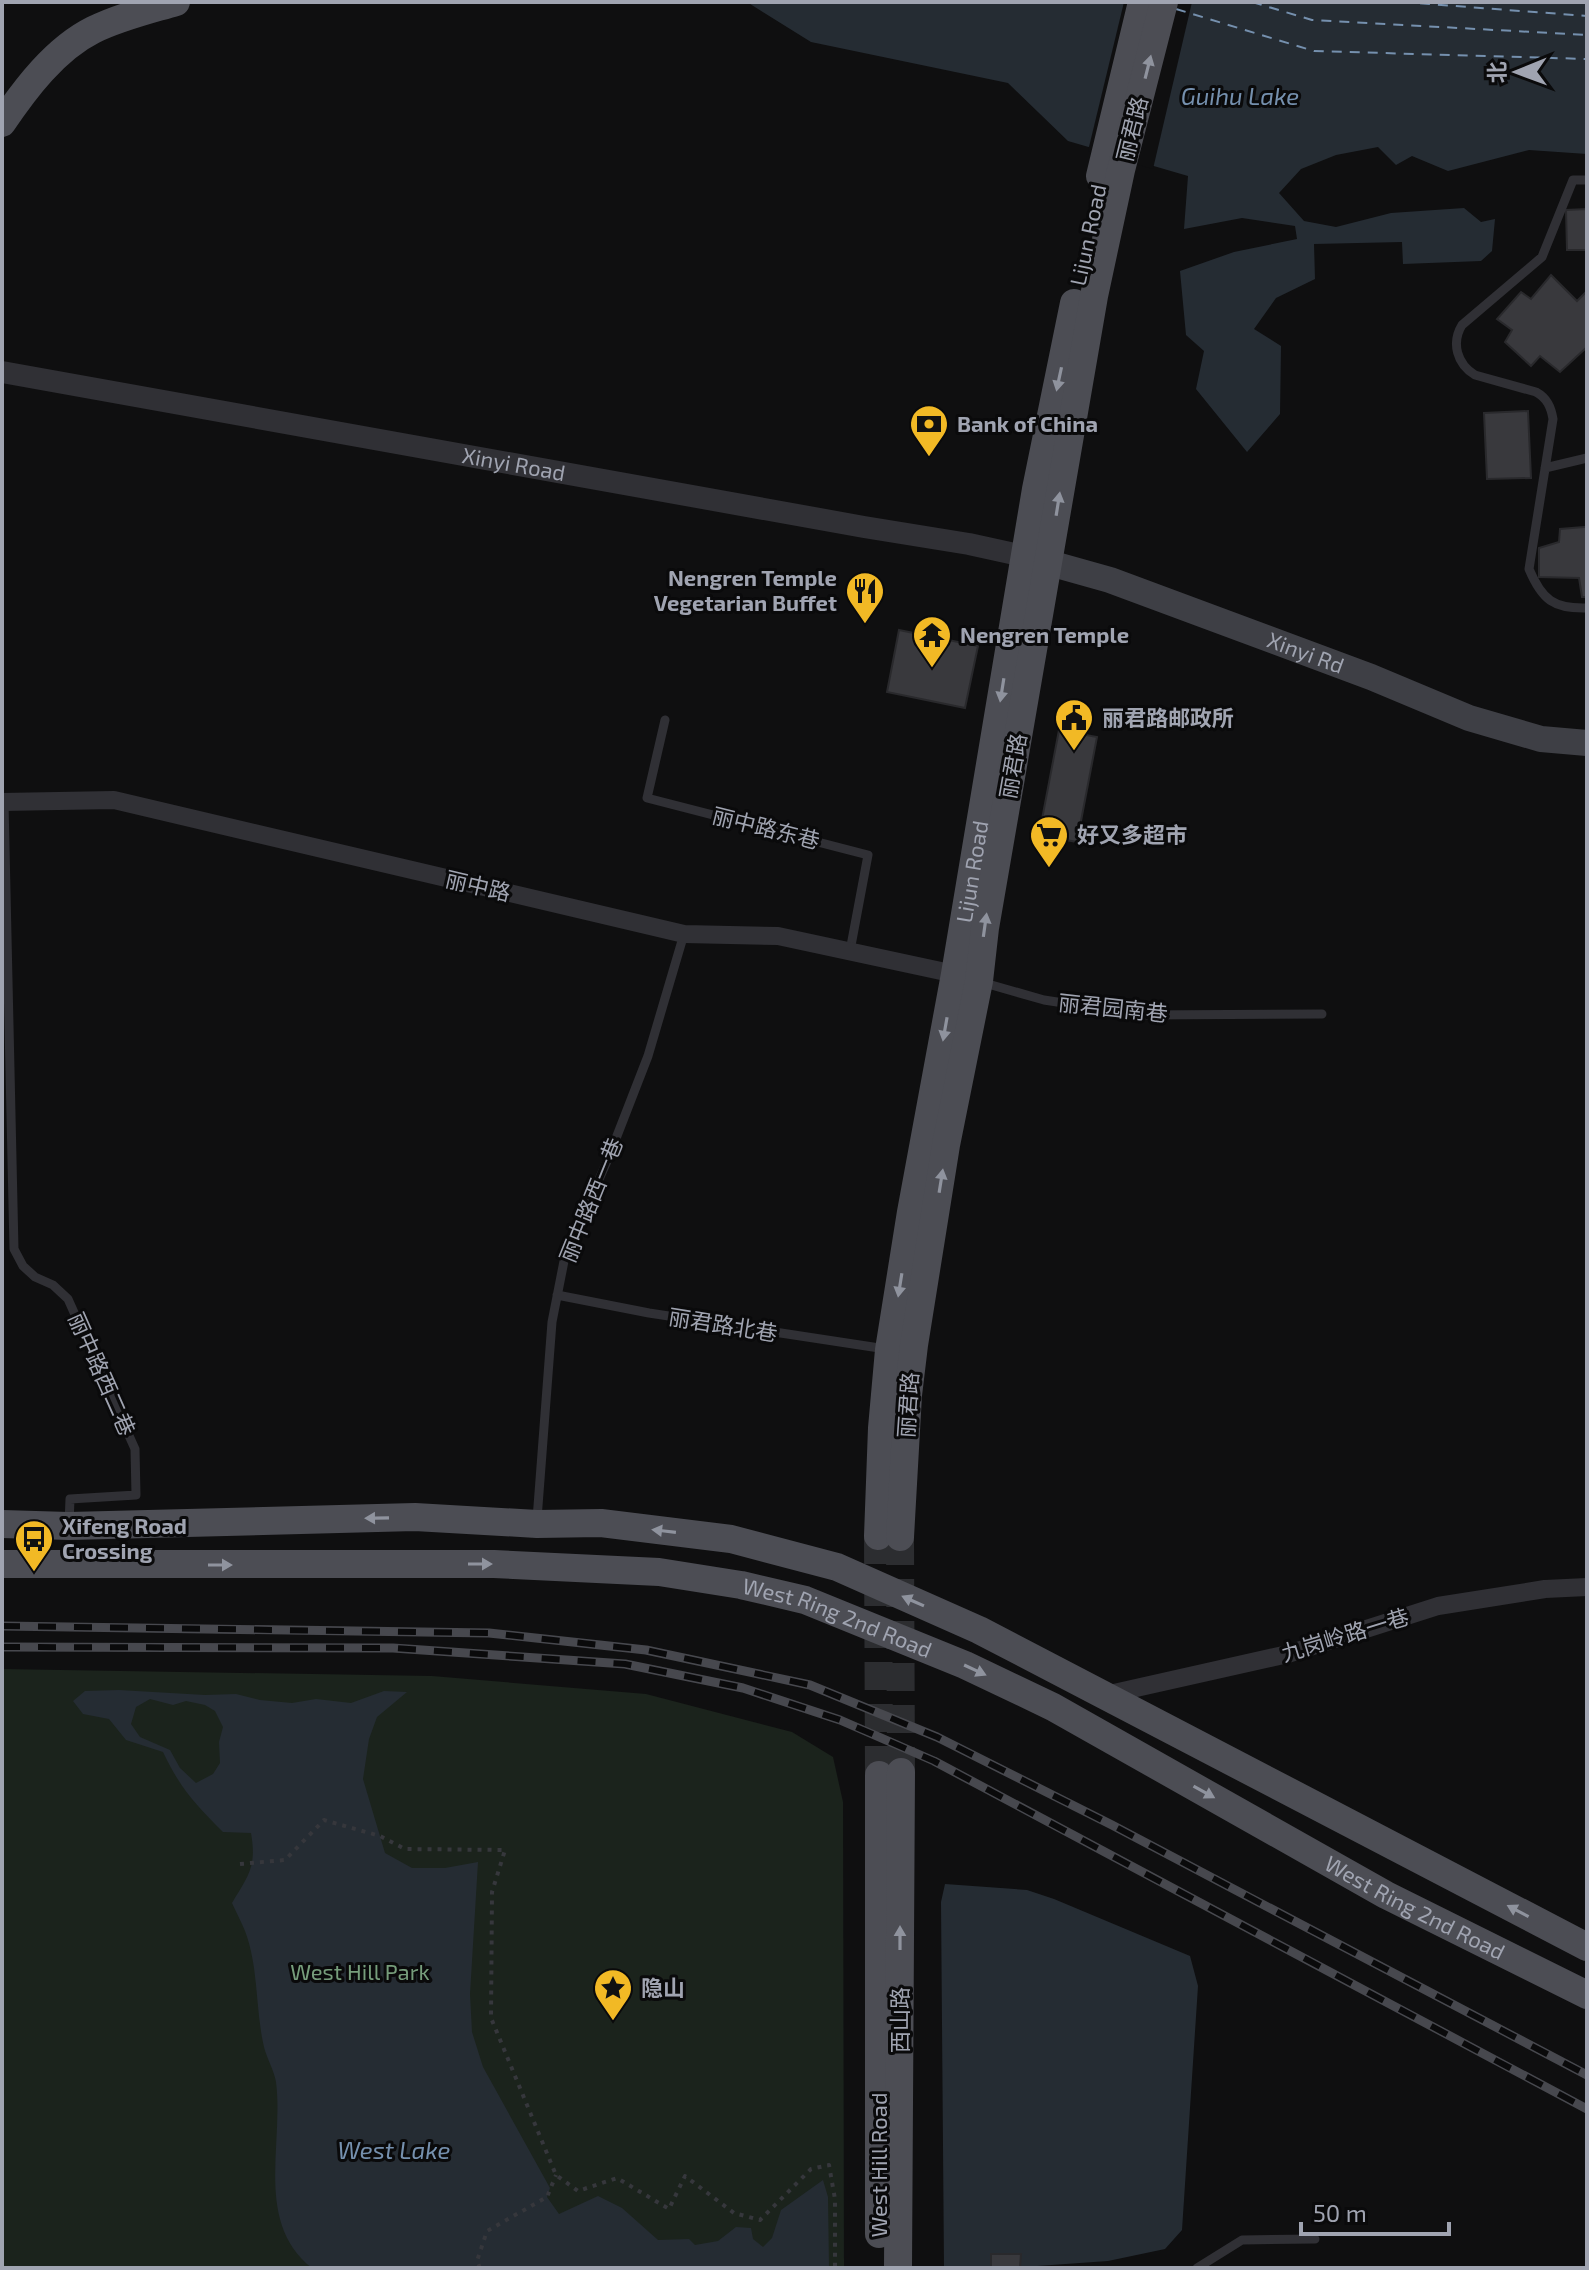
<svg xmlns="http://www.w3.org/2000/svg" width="1589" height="2270" font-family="'Exo 2','Noto Sans SC',sans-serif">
  <rect width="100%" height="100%" fill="#0f0f10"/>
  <!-- green -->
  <path fill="#1b231c" d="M 2,1669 L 432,1676 L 646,1694 L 792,1732 L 833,1757 L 843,1802 L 844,2268 L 2,2268 Z"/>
  <!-- water -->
  <path fill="#252c33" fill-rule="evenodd" d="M 747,2 L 1587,2 L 1587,154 L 1529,150 L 1448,171 L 1412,156 L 1396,165 L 1378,147 L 1336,155 L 1301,169 L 1279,193 L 1304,221 L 1336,227 L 1391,213 L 1464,208 L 1481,222 L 1495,219 L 1492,251 L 1481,261 L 1403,264 L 1402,242 L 1314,244 L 1315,279 L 1276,298 L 1254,329 L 1281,346 L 1280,414 L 1247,452 L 1196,389 L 1204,351 L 1186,335 L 1180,271 L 1234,252 L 1297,239 L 1295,226 L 1242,218 L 1184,229 L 1188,176 L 1068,141 L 1008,83 L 811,42 Z
    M 119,1690 L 205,1695 L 236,1694 L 260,1700 L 292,1703 L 316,1699 L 351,1703 L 384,1691 L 407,1692 L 377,1717 L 369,1739 L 363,1779 L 385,1853 L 412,1868 L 445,1868 L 478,1862 L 470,1994 L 472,2032 L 483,2067 L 550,2188 L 547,2197 L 559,2214 L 598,2196 L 622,2208 L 658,2240 L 689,2239 L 695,2245 L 718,2241 L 736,2227 L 751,2228 L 753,2239 L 763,2247 L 772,2238 L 781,2210 L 823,2180 L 828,2197 L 829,2268 L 312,2268 C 254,2222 284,2145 276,2082 C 274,2070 267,2059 264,2047 C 255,2009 259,1968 245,1931 C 241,1921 236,1912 232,1903 C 248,1876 257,1867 251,1833 L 223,1832 C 195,1804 180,1788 163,1752 L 126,1740 L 109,1719 L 83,1714 L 73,1701 L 85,1691 ZM 150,1699 L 173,1705 L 186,1701 L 205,1705 L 215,1711 L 223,1727 L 219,1742 L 220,1763 L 213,1774 L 196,1783 L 180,1768 L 170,1750 L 140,1737 L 131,1724 L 136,1707 Z
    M 945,1884 L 1027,1890 L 1054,1899 L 1190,1956 L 1198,1986 L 1182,2230 L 1165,2249 L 1108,2261 L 1007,2268 L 944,2268 L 941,1902 Z"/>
  <!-- pier -->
  <path fill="#0f0f10" d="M 1124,2 L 1192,2 L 1153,169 L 1088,151 Z"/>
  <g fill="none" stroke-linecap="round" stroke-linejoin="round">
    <!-- ferry -->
    <path stroke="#7590ae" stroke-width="2" stroke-dasharray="10 8" stroke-linecap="butt" d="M 1252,2 L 1312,20 L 1587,35
      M 1402,2 L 1587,16
      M 1176,9 L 1314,51 L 1587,59"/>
  </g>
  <!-- building -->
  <path fill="#39393d" stroke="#29292c" stroke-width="2" d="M 1587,209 L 1587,250 L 1567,250 L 1566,210 Z
    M 1551,275 L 1577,301 L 1587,291 L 1587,347 L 1560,372 L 1540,356 L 1531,366 L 1505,342 L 1512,330 L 1497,319 L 1521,292 L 1531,299 Z
    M 1528,411 L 1531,478 L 1487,479 L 1484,413 Z
    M 1584,527 L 1587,527 L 1587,597 L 1582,597 L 1579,578 L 1539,577 L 1539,548 L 1559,542 L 1560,529 Z
    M 899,630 L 978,646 L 965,708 L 887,692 Z
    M 1059,730 L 1097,737 L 1077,842 L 1039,835 Z
    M 991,2254 L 1021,2254 L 1020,2268 L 991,2268 Z"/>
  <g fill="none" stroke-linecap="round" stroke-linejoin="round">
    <!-- primary-tunnel -->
    <path stroke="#2c2d30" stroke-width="28" stroke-dasharray="28 14" stroke-linecap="butt" d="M 878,1536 L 879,1775
      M 900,1537 L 901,1772"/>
    <!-- path -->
    <path stroke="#36373c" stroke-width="4" stroke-dasharray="4 6" stroke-linecap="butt" d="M 240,1864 L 285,1860 L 324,1820 L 380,1836 L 405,1849 L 505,1850 L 492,1892 L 491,2018 L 556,2175 L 578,2191 L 617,2178 L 669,2209 L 685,2176 L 734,2213 L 760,2220 L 811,2169 L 829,2165 L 835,2199 L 835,2268
      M 480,2268 L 477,2261 L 487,2231 L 547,2197 L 556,2175"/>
    <!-- service -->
    <path stroke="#303035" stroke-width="9" d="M 1587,180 L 1573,180 L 1542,257 L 1462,325 C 1451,343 1457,364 1475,375 L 1536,392 C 1547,398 1551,407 1553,419 L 1529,569 C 1542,600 1554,609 1587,608
      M 1545,468 L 1587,458
      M 665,720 L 647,798 L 868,855 L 850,951
      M 4,802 L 14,1249 L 23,1266 L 35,1277 L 53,1285 L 68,1299 L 135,1449 L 136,1495 L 70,1499 L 69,1524
      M 981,982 L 1044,1000 L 1142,1015 L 1322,1014
      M 557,1295 L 649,1313 L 886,1349
      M 537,1519 L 552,1322 L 565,1256 L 608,1159 L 648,1056 L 684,934
      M 1197,2268 L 1242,2240 L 1315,2239"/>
    <!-- minor -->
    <path stroke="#303035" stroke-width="18" d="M 2,802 L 114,800 L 684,934 L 778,936 L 955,974
      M 1105,1695 L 1288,1654 L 1438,1606 L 1545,1589 L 1587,1587"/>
    <!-- tertiary -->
    <path stroke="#303035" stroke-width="22" id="s1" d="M 2,372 L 864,527 L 969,544 L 1024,556"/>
    <!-- secondary -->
    <path stroke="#3e3f45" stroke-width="26" id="s2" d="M 1028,557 L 1110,580 L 1371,677 L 1469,718 L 1541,739 L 1587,743"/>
    <!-- primary -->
    <g stroke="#4c4d54" stroke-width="28">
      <path d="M 2,123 C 25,89 55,49 93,30 C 119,17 149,10 176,2"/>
      <path d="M 1100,176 L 1142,2"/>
      <path d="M 2,1524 L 69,1526 L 415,1517 L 537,1524 L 601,1523 L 731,1539 L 837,1567 L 979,1630 L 1587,1947"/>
      <path id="s3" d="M 878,1536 L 882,1428 L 889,1350 L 911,1212 L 955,974 L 1036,489 L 1074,303"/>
      <path d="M 900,1537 L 908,1395 L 914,1345 L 946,1145 L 979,981 L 985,928 L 1094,296 L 1121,170 L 1164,2"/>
      <path id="s4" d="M 2,1564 L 494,1564 L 659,1572 L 741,1585 L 805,1600 L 965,1665 L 1053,1707 L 1386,1895 L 1587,1995"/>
      <path d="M 879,2234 L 879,1775"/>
      <path d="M 898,2268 L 901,1772"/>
    </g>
    <defs>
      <path id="rail" d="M 2,1626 L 489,1633 L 646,1650 L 810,1685 L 937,1737 L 1112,1825 L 1587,2075
        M 2,1647 L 393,1648 L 625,1664 L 743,1688 L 840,1720 L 934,1761 L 1587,2109"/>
    </defs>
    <!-- rail casing -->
    <use href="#rail" stroke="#47484e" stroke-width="9"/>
    <!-- rail -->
    <use href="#rail" stroke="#0a0a0b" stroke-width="6" stroke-dasharray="18" stroke-linecap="butt"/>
  </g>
  <!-- one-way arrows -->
  <defs><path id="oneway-solid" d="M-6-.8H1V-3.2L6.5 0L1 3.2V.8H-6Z" transform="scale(2)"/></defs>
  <g fill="#8f939e">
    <use href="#oneway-solid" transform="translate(1148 67) rotate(-76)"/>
    <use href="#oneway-solid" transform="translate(1059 379) rotate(102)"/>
    <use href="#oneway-solid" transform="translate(1058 504) rotate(-81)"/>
    <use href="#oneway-solid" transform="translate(1002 690) rotate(99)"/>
    <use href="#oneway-solid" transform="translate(985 925) rotate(-82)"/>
    <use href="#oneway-solid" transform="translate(945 1029) rotate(100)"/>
    <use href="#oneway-solid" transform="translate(941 1181) rotate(-81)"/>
    <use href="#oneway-solid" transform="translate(900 1285) rotate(99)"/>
    <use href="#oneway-solid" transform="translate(377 1518) rotate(179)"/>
    <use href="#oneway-solid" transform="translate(664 1531) rotate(-173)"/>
    <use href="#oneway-solid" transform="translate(480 1564)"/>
    <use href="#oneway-solid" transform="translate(220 1565)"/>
    <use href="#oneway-solid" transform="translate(913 1601) rotate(-156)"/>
    <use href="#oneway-solid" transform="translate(975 1670) rotate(25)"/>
    <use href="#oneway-solid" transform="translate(1204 1792) rotate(29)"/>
    <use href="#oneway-solid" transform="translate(1518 1911) rotate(-152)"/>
    <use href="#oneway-solid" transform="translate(900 1938) rotate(-90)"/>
  </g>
  <!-- icons -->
  <defs>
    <symbol id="bank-pin" viewBox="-11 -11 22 30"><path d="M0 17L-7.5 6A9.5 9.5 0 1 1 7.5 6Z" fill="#f2b925" stroke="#0a0a0b"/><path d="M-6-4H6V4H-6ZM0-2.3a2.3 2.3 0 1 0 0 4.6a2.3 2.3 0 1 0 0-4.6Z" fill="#111"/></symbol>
    <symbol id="restaurant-pin" viewBox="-11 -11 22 30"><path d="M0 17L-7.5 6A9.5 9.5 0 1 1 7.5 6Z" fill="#f2b925" stroke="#0a0a0b"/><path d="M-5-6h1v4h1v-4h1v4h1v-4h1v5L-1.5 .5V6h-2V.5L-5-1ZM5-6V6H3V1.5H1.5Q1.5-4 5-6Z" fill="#111"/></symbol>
    <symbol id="temple-pin" viewBox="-11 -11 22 30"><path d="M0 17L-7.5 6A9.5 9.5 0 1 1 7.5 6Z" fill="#f2b925" stroke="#0a0a0b"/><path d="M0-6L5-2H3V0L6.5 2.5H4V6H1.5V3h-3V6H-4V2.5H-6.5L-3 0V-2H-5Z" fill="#111"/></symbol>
    <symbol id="civic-pin" viewBox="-11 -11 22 30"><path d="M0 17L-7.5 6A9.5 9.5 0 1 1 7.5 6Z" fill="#f2b925" stroke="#0a0a0b"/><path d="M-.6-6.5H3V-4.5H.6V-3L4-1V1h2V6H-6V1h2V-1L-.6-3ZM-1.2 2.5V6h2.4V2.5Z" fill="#111"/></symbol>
    <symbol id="supermarket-pin" viewBox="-11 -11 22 30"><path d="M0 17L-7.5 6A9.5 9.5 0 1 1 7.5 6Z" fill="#f2b925" stroke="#0a0a0b"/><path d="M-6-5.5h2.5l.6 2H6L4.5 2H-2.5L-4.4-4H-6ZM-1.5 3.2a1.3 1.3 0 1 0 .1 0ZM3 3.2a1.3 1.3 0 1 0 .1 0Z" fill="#111"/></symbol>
    <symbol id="bus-pin" viewBox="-11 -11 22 30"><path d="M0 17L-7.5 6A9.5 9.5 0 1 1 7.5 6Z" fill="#f2b925" stroke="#0a0a0b"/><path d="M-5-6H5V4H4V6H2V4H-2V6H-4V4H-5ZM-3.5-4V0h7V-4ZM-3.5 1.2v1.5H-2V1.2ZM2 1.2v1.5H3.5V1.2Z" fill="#111"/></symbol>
    <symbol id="sight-pin" viewBox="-11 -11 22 30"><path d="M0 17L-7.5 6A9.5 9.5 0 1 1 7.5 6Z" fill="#f2b925" stroke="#0a0a0b"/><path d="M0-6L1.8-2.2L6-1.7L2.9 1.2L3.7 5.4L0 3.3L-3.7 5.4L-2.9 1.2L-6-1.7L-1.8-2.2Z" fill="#111"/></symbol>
  </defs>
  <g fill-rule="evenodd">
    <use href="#bank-pin" x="907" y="402" width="44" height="60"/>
    <use href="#restaurant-pin" x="843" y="569" width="44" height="60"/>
    <use href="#temple-pin" x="910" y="613" width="44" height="60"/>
    <use href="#civic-pin" x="1052" y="696" width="44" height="60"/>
    <use href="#supermarket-pin" x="1027" y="813" width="44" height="60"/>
    <use href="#bus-pin" x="12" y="1517" width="44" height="60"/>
    <use href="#sight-pin" x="591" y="1966" width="44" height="60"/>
  </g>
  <g text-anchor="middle" stroke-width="6" stroke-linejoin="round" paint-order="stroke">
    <!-- street labels -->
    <g font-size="22" fill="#a0a4b1" stroke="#0a0a0b">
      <text transform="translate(1132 129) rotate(-76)" y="8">丽君路</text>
      <text transform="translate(1088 235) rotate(-78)" y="8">Lijun Road</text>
      <text dy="8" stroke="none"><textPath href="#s1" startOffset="520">Xinyi Road</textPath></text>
      <text dy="8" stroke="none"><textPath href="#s2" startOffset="294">Xinyi Rd</textPath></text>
      <text transform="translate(1013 766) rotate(-80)" y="8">丽君路</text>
      <text transform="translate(766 828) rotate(14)" y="8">丽中路东巷</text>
      <text dy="8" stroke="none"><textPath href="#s3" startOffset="672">Lijun Road</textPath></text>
      <text transform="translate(478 886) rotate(13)" y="8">丽中路</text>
      <text transform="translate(1113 1008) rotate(6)" y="8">丽君园南巷</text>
      <text transform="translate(591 1200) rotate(-68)" y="8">丽中路西一巷</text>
      <text transform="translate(723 1325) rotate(9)" y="8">丽君路北巷</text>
      <text transform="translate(102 1374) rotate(66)" y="8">丽中路西二巷</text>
      <text transform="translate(908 1405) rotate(-86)" y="8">丽君路</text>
      <text dy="8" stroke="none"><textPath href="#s4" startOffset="842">West Ring 2nd Road</textPath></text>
      <text transform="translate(1345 1635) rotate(-17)" y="8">九岗岭路一巷</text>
      <text dy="8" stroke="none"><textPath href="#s4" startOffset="1490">West Ring 2nd Road</textPath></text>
      <text transform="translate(900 2020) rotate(-90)" y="8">西山路</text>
      <text transform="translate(879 2165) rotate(-90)" y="8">West Hill Road</text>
    </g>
    <!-- poi labels -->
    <g font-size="22" font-weight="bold" fill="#a0a4b1" stroke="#0a0a0b" text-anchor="start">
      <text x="957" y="432">Bank of China</text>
      <text x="837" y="586" text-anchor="end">Nengren Temple<tspan x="837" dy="25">Vegetarian Buffet</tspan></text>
      <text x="960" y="643">Nengren Temple</text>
      <text x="1102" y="726">丽君路邮政所</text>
      <text x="1077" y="843">好又多超市</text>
      <text x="62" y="1534">Xifeng Road<tspan x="62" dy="25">Crossing</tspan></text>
      <text x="641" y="1996">隐山</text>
    </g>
    <!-- park labels -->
    <g font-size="22" fill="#769d7b" stroke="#0a0a0b">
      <text x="360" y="1980">West Hill Park</text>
    </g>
    <!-- water labels -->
    <g font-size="24" font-style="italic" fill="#7590ae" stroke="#0a0a0b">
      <text x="1240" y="105">Guihu Lake</text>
      <text x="394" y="2159">West Lake</text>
    </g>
  </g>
  <!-- border -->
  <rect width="1589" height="2270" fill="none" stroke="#a0a4b1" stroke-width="8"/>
  <!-- north arrow -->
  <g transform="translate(1517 72) rotate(269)" stroke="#0a0a0b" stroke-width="6" paint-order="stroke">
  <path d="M0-6L14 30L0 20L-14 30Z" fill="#a0a4b1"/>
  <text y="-12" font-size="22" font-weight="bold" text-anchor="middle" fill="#a0a4b1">北</text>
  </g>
  <!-- scale -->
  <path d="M1301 2222v12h148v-12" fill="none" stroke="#a0a4b1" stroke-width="4"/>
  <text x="1313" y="2222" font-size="24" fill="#a0a4b1" stroke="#0a0a0b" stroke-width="6" paint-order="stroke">50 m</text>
</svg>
